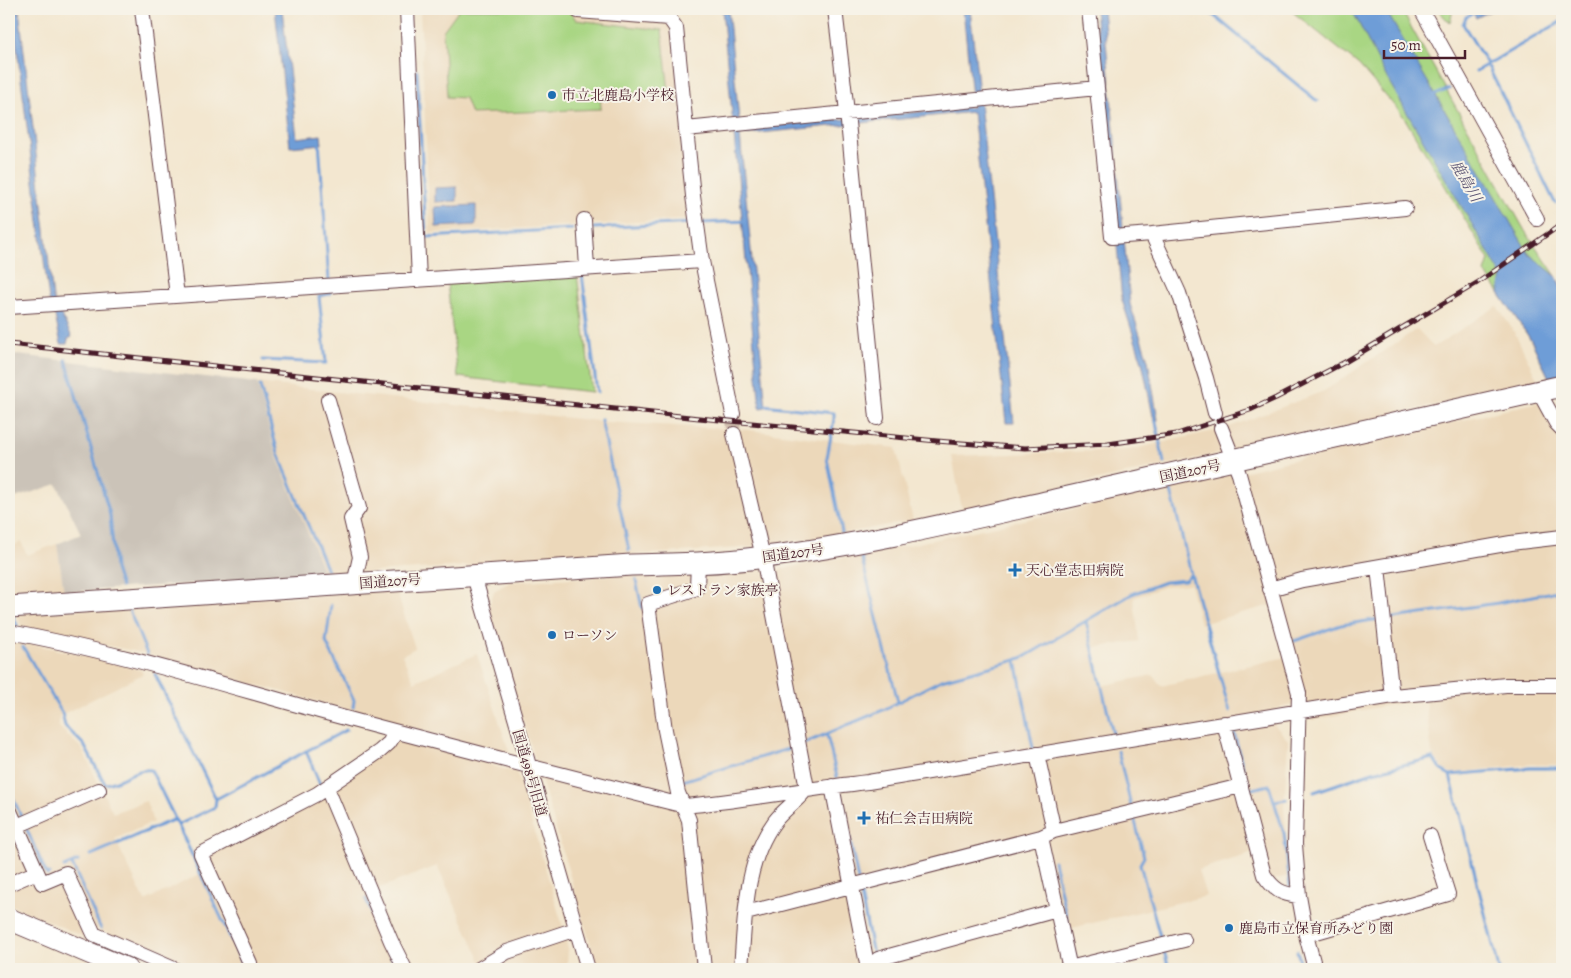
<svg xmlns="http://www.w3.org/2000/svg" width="1571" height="978" font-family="Alegreya,'Noto Serif JP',serif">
  <rect width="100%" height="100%" fill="#f7f3e8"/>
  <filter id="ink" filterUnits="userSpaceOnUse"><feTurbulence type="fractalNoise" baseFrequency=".02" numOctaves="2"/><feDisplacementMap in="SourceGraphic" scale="10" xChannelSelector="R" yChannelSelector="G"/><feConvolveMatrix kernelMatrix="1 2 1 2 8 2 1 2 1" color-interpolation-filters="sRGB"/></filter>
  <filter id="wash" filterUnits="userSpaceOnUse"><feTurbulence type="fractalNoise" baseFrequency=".0096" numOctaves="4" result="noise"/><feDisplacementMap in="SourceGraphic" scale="20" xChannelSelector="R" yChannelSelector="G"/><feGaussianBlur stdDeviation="1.12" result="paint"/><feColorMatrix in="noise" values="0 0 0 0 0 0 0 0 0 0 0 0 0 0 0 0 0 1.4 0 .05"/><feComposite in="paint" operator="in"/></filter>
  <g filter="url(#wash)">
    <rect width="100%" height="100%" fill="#f3e7d0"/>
    <!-- built -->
    <path fill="#ecd8ba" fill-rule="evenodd" d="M 420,9 L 575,9 L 670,20 L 692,219 L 430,233 Z
      M 1497,306 L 1515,333 L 1538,381 L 1310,434 L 962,509 L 952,456 L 1129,450 L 1227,428 L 1324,391 L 1417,329 L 1434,347 Z
      M 257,383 L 606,422 L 749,430 L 896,448 L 913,520 L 836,535 L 755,547 L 325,575 L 276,455 Z
      M 1547,400 L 1562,424 L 1562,765 L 1531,764 L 1453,773 L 1443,769 L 1432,753 L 1425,698 L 1312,720 L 1296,695 L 1295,704 L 1276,709 L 1272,722 L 1288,740 L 1284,809 L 1290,876 L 1261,882 L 1253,853 L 1198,870 L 1206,896 L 1059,931 L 1039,834 L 855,882 L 871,969 L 598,969 L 489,606 L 494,591 L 510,582 L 751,567 L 775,570 L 900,547 L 1234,474 ZM 1190,584 L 1200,624 L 1272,605 L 1286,657 L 1161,686 L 1153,675 L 1100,686 L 1091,648 L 1139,641 L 1134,598 L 1166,586 Z
      M 21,542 L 27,555 L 57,544 L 64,592 L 9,596 L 9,548 Z
      M 396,590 L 415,648 L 402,655 L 414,682 L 477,654 L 509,751 L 504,753 L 143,653 L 21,627 L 17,614 Z
      M 9,641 L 41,646 L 141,670 L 143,674 L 59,716 L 59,727 L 82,749 L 113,813 L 146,801 L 153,822 L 115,839 L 145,901 L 204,872 L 198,859 L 398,737 L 517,773 L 565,934 L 568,950 L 567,964 L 568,969 L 482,969 L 484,968 L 437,866 L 367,893 L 401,969 L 190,969 L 96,928 L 89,939 L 9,904 Z"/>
    <!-- industrial -->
    <path fill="#cbc3b8" d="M 9,354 L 257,383 L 276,455 L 325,575 L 64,592 L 57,544 L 81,534 L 57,484 L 9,500 Z"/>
    <!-- green -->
    <path fill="#a9d683" stroke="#7a7a57" d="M 459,9 L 569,9 L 576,20 L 662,30 L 669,92 L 600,94 L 601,109 L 471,114 L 465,98 L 447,97 L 443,31 Z
      M 1289,9 L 1359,9 L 1530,309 L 1562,405 L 1531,340 L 1485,272 L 1489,260 L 1404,117 L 1359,65 Z
      M 1374,9 L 1401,9 L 1525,231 L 1556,276 L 1562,289 L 1562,338 Z
      M 1437,9 L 1453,9 L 1450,23 Z
      M 577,274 L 592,392 L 458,377 L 447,283 Z"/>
    <!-- water -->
    <path fill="#6e9dd7" stroke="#5c5e81" d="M 12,9 L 19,9 L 53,298 L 72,337 L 68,339 L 67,344 L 61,344 L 55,316 L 49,300 Z
      M 275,9 L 282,9 L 297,138 L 321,135 L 322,144 L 290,147 Z
      M 722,9 L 728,9 L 740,129 L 973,107 L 963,9 L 970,9 L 1014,423 L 1006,423 L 973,112 L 740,135 L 766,407 L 760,408 Z
      M 1095,9 L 1103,9 L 1130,304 L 1148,360 L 1158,420 L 1154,421 L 1142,362 L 1122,300 Z
      M 1348,9 L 1385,9 L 1529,254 L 1556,276 L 1562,289 L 1562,405 L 1531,340 L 1499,293 L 1502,276 L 1388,80 L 1355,16 Z
      M 1471,9 L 1494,9 L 1476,18 Z
      M 457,187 L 457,201 L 435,202 L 435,188 Z
      M 476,205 L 476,225 L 436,227 L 435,207 Z"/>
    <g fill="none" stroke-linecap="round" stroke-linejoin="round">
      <!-- stream -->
      <path stroke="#6e9dd7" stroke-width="3" d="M 1206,9 L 1317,101
        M 1480,9 L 1466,17 L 1463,24 L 1487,64 L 1555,203
        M 417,71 L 426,237 L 572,229
        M 1476,71 L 1562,21
        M 1433,96 L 1449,89
        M 319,141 L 329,282
        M 701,223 L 745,221
        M 594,228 L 693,223
        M 582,274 L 597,392
        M 66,360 L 110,515 L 115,569 L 121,587
        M 263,360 L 326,363 L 319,296 L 330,294 L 330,290
        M 260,386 L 278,453 L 327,570
        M 764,405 L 834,413 L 834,419 L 827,458 L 842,532
        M 1155,417 L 1164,463
        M 601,420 L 629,550
        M 1171,491 L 1191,574 L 1230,712
        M 861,555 L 898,702
        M 636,580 L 642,608
        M 331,605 L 326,642 L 354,700 L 353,707
        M 129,610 L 147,654
        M 13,616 L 17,625
        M 1387,619 L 1498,603 L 1562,590
        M 1086,621 L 1113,734
        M 1294,641 L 1341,625 L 1380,619
        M 23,647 L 62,713 L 65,726 L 84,745 L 105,784 C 122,782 134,768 151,770 L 178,825 L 245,969
        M 1016,660 L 1033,748
        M 155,674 L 216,799 L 215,807 L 178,825
        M 1234,732 L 1245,776
        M 827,735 L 837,777
        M 803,744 L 883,710 L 941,680 L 1016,660 L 1026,656 L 1132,594 L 1165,582 L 1185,580 L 1191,574
        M 306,751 L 321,787
        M 1118,751 L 1131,806
        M 1450,775 L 1499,969
        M 679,782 L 795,747
        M 1248,787 L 1248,790 L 1269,785 L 1284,833 L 1290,886
        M 9,789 L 21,816
        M 1314,792 L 1373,772 L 1433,758 L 1441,770 L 1450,775 L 1530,768 L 1562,768
        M 841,795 L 858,880
        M 216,799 L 346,730
        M 1274,801 L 1286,799
        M 1134,817 L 1144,857 L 1140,864 L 1161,940
        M 27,830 L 47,875 L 49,874
        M 91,855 L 175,819
        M 1054,861 L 1076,961
        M 72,864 L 101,929
        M 64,867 L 78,861
        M 859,886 L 876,969
        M 366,899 L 384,943 L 394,962
        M 1164,951 L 1169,969
        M 1297,951 L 1302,969"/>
    </g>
  </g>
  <g filter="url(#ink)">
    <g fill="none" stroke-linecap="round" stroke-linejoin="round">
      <!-- minor-tunnel -->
      <path stroke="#d1bfaf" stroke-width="14" stroke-dasharray="14 7" stroke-linecap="butt" d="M 733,414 L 734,434"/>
      <defs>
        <path id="minor" d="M 142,9 L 177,296
          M 407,9 L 419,280
          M 578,9 L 578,11 L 669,18 L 676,28 L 686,129
          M 835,9 L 847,112 L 877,418
          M 1089,9 L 1112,237 L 1152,234 L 1405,208
          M 1421,9 L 1537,219
          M 584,220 L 587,268
          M 1152,234 L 1179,293 L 1206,378 L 1215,413
          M 9,307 L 702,261
          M 1539,392 L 1556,423 L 1562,429
          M 328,400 L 359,508 L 351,519 L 360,557 L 354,584
          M 733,414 L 702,261 L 693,196 L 686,129 L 1097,88
          M 1221,428 L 1239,474 L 1299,693 L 1295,844 L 1299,896 L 1306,935 L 1315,969
          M 734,434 L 763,557 L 807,788 C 798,801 784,809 775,821 C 744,863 745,919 741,969
          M 698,563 L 697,588 L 648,604 L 665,730 L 678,793 L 689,820 L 704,969
          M 1378,567 L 1391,688 L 1393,696
          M 474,576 L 588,969
          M 1270,589 L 1302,580 L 1511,543 L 1562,537
          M 9,632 C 114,651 217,683 319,711 C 441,744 563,775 685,806 C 746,800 806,789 868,782 L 1393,696 L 1506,685 L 1562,685
          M 1224,723 L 1264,875 C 1274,890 1281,894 1299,896
          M 832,786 L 868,969
          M 327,788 L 391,941 L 405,969
          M 9,809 L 42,883 L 66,873 L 94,934 L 174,969
          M 17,826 L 99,790
          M 1054,831 L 1241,786
          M 1041,837 L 1070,969
          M 9,884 L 37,872
          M 746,913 L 1041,837 L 1054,831 L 1037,754
          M 1306,935 L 1448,894 L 1430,836
          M 878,959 L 1057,910
          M 1069,968 L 1184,940
          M 251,969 L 250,963 L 201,854 L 317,794 L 380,751 L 389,743 L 396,732
          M 479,969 L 507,952 L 576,929"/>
        <path id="highway" d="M 9,607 L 631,565 C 676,564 720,563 765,557 C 866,544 965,520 1064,498 C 1230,462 1396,424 1562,386
          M 9,919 L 127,969"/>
      </defs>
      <!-- minor casing -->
      <use href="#minor" stroke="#633d44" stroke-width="16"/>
      <!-- highway casing -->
      <use href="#highway" stroke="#633d44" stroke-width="23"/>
      <!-- minor -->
      <use href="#minor" stroke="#fff" stroke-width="14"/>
      <!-- highway -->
      <use href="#highway" stroke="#fff" stroke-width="21"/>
      <defs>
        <path id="rail" d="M 9,344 L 699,418 L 937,441 L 1025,448 L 1108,444 L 1177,434 L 1250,410 L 1276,398 L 1345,362 L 1477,283 L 1562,224"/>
      </defs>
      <!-- rail casing -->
      <use href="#rail" stroke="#4a1f2b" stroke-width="5"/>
      <!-- rail -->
      <use href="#rail" stroke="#f7f3e8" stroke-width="3" stroke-dasharray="9" stroke-linecap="butt"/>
    </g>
  </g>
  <!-- markers -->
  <g fill="#1f6fb2" stroke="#f7f3e8" stroke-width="2">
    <circle cx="552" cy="95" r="5"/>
    <path d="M1012.5 562.5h5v5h5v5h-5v5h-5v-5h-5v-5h5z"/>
    <circle cx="657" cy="590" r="5"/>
    <circle cx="552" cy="635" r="5"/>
    <path d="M861.5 810.5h5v5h5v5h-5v5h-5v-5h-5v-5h5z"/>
    <circle cx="1229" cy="928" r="5"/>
  </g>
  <g text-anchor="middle" stroke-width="4" stroke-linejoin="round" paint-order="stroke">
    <!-- poi labels -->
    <g font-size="14" fill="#4a1f2b" stroke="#f7f3e8" text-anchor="start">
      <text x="562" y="100">市立北鹿島小学校</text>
      <text x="1026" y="575">天心堂志田病院</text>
      <text x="667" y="595">レストラン家族亭</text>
      <text x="562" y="640">ローソン</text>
      <text x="875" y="823">祐仁会吉田病院</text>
      <text x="1239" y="933">鹿島市立保育所みどり園</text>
    </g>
    <!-- street labels -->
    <g font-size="14" fill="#4a1f2b" stroke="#f7f3e8">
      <text transform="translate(1190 471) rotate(-12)" y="5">国道207号</text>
      <text transform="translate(793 553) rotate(-8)" y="5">国道207号</text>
      <text transform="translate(390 581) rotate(-4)" y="5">国道207号</text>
      <text transform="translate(530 773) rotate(74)" y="5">国道498号旧道</text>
    </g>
    <!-- water labels -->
    <g font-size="15" font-style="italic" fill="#585170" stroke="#f7f3e8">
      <text transform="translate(1466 181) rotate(60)" y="5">鹿島川</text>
    </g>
  </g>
  <!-- margin -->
  <rect width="1571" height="978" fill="none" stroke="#f7f3e8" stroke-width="30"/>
  <!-- scale -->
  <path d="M1384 50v8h81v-8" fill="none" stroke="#4a1f2b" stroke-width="2.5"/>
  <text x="1391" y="50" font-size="15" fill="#4a1f2b" stroke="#f7f3e8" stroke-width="4" paint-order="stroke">50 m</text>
</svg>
